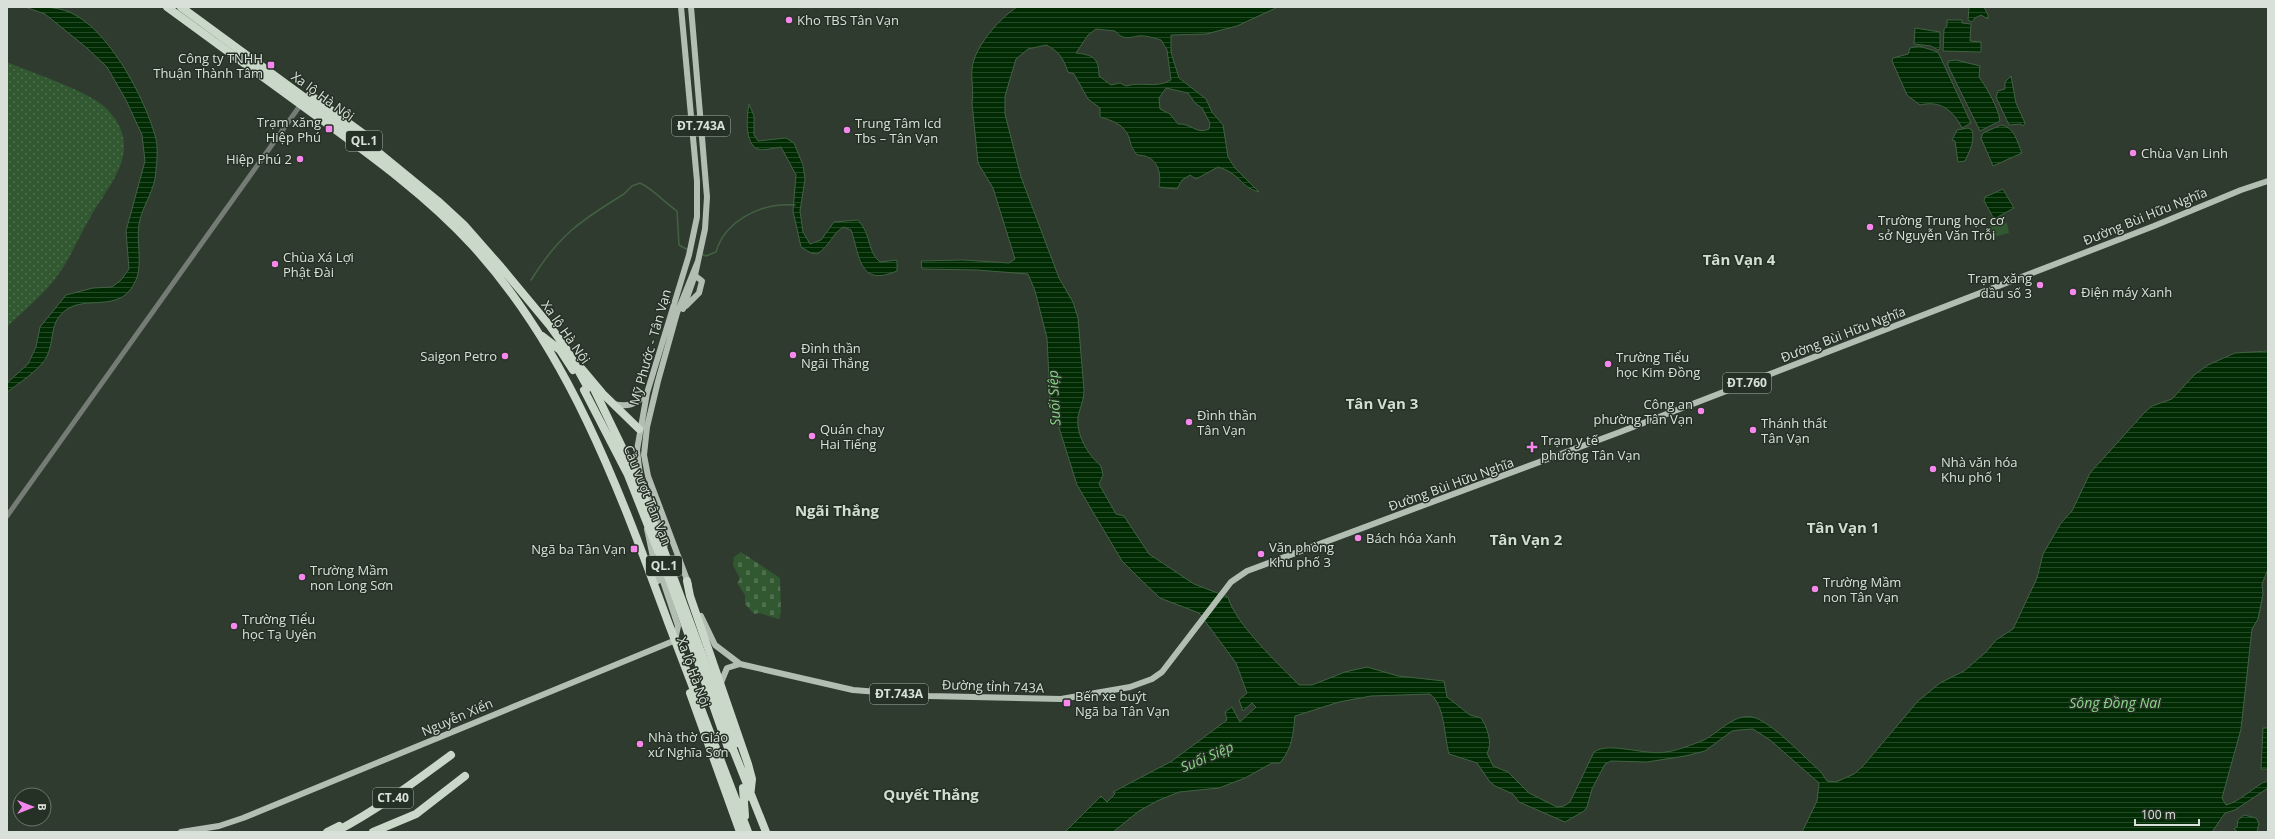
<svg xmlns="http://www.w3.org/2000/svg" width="2275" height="839" font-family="'Open Sans',sans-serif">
  <defs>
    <pattern id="cemetery-stones" width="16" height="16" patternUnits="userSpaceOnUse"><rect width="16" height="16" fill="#315830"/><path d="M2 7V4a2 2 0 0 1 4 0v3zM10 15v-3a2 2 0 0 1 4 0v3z" fill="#4e704d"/></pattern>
    <pattern id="park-dots" width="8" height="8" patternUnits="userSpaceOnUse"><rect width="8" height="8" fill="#315830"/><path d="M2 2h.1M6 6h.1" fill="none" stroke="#4e704d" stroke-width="1.8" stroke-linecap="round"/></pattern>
    <pattern id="water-rules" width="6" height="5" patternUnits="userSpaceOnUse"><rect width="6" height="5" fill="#012b03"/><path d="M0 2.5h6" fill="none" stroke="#254927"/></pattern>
  </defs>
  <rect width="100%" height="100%" fill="#303b2f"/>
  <!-- grass -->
  <path fill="#315830" d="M 2007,223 L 2009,233 L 1990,238 L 1988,227 Z"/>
  <!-- cemetery -->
  <path fill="url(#cemetery-stones)" d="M 741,552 L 780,578 L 781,612 L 779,619 L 759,613 L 754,614 L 745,604 L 745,595 L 737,583 L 740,579 L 733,565 L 734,557 Z"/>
  <!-- park -->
  <path fill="url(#park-dots)" d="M 7,62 C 32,73 92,92 108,110 C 144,149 111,182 91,216 C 80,234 72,255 60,272 C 46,293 25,309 7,327 Z"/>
  <!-- water -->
  <path fill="url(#water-rules)" stroke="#426143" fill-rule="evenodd" d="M 25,7 C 44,7 61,6 77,16 C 113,37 146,101 156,139 C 158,148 157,160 156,170 C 156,189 142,206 139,224 C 136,243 144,267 134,284 C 119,313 86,295 66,310 C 49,322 55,339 47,356 C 42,368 18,384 7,392 L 7,383 L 28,364 L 36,347 L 40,327 L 66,295 L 93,288 L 112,287 L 121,280 L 129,269 L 126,231 L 145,161 L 142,135 L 126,100 L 107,67 L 87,48 L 45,14 Z
    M 1017,7 L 1278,7 L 1237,26 L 1206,34 L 1171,35 L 1171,52 L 1179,78 L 1206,99 L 1212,112 L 1223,125 L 1228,157 L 1235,168 L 1259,192 C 1240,187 1240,173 1218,167 L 1196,179 L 1190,175 L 1182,180 L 1177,189 L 1159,187 C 1162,170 1156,155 1137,155 C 1129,144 1132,145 1128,135 C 1123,124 1111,120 1100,117 L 1100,108 L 1088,99 L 1074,74 L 1068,72 C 1063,58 1059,51 1046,45 L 1028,49 L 1016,59 L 1005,96 L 1005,114 L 1021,177 L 1059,278 L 1073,302 L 1078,318 L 1084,390 C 1084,401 1080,407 1078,417 C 1076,435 1088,455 1101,466 L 1103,475 L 1099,484 L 1116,514 L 1124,516 L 1149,554 L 1194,584 L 1228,597 C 1235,624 1280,665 1299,685 L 1312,685 L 1345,672 L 1367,667 L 1398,676 L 1444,681 L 1447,697 L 1470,715 L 1481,718 C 1487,727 1493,743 1487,753 L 1493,766 L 1508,772 L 1529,793 L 1557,807 L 1564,806 L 1570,802 L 1594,752 C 1608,741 1647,756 1666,752 C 1676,751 1694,744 1704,740 C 1718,733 1735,713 1752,717 C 1770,720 1806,759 1821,772 L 1827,781 L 1836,782 L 1854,774 L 1863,766 L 1918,701 L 1940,683 L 1964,671 L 1986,652 L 1996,640 L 2013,629 L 2037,578 L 2043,554 L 2061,523 L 2072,511 L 2090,473 L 2145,412 L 2152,406 L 2172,399 L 2194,375 L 2208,365 L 2235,353 L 2268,351 L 2268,569 L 2262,584 L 2263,594 L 2258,619 L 2252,629 L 2241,729 L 2222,798 L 2226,805 C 2241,801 2253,787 2268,780 L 2268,788 L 2235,810 L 2225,813 L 2212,832 L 1802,832 L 1817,801 L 1819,783 L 1770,740 L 1753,729 L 1739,730 L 1732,731 L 1705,751 L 1685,756 L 1647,762 L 1611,761 L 1605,764 L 1592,789 L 1587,807 L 1584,811 L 1565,822 L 1519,802 L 1513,794 L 1495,786 L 1490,782 L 1477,763 L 1449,754 C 1444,736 1445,705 1430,694 L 1371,696 L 1339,702 L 1295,716 C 1293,734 1293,747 1280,763 L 1272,763 L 1245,778 L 1219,788 L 1179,792 L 1157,801 L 1139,811 L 1113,832 L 1065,832 L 1101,796 L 1107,802 L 1115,794 L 1113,792 L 1172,761 L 1227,720 L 1225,712 L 1232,707 L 1240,722 L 1256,707 L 1252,703 L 1243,711 L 1239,700 L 1247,693 L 1236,663 L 1199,613 L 1160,598 L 1140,579 L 1122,561 L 1077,485 L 1050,399 L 1047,338 L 1035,291 L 1028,274 L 977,270 L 922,269 L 921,261 L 963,260 L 1009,263 L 1015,259 L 993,188 L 978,163 L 972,103 C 974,92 971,80 972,69 C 974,47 999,19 1017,7 ZM 1096,29 L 1115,31 C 1123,40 1128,38 1138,36 C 1145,35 1154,38 1161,40 L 1167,50 L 1171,80 C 1155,89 1143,81 1126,86 L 1120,83 L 1111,85 L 1099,76 C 1099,57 1092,55 1076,53 L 1088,35 ZM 1166,88 L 1188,93 L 1195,103 L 1202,108 L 1210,123 L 1209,129 C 1197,135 1191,123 1178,124 L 1170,114 L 1160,109 L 1159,98 Z
    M 1969,7 L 1984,7 L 1988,15 L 1988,19 L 1981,15 L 1975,18 L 1972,22 L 1968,20 Z
    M 1947,20 L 1962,20 L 1962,23 L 1971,24 L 1970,41 L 1981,42 L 1981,52 L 1943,51 L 1944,29 L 1947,26 Z
    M 1915,28 L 1940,32 L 1940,49 L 1938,50 L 1931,46 L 1914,44 Z
    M 1919,46 L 1938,52 L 1971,123 L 1962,128 C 1953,110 1940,100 1920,105 L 1907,95 L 1892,61 L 1893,58 L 1908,54 L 1910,48 Z
    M 1956,60 L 1980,66 L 1979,77 C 1987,88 1998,107 2000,121 L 1980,131 L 1948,66 L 1948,61 Z
    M 2011,76 L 2016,103 L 2025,123 L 2023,126 L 2021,124 L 2009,125 L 1996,97 L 1998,91 L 2005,89 L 2005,82 Z
    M 749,104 L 754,116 L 754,135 L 758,141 L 786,138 L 794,143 L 803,165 L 805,179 L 800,211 L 803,232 L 810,244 L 821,240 L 834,222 L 858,220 C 872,235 867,252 880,262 L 897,260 L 897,271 C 858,288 860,255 851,230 L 844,227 C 832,233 831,245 817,254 L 811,253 L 801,247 L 793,211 L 796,175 L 781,147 C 774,148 764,151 758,149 C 744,144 747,115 749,104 Z
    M 2001,125 C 2015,127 2017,142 2022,153 L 1993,166 L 1981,138 L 1983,133 Z
    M 1968,128 L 1972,130 C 1975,142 1970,150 1965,161 L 1958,162 L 1955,141 L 1952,140 L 1957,130 Z
    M 2003,189 L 2014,208 L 1994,219 L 1984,201 L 1985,197 Z
    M 2263,728 L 2268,728 L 2268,769 L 2261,769 Z
    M 2244,815 L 2256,818 L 2259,823 L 2257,832 L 2238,832 L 2234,829 L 2237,827 L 2238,820 Z"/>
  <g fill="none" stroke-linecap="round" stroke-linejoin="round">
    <!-- stream -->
    <path stroke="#426143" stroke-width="1.5" d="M 701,254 L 706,256 L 716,252 C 725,220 763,202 795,205
      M 531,280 C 559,235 580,221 624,194 L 632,186 L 640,183 C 653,189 664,202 677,211 L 679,245 L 688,250"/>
    <!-- minor -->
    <path stroke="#757b75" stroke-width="5" d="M 7,516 L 299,107"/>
    <!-- major -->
    <path stroke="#b2beb1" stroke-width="6" d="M 686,306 L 699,293 L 702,281 L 693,274
      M 683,309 L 695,275 L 705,229 L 707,197 L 691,7
      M 613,404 C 628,407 635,405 645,395
      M 647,529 L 658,581
      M 664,550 L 665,541 L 640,476 L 637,450 L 647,393 L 689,255 L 697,217 L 697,181 L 681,7
      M 661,559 L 660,572 L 678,626 L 675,640
      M 689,585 L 648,476 L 644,455 L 647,427 L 658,381 L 677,313 L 698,261
      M 701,616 L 715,645 L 740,664 L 853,690 L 929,696 L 1061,699 L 1130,687 L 1152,679 L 1162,672 L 1231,582 L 1247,571 L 1620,432 L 2154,226 L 2241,190 L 2268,181
      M 720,685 L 727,668 L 740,664
      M 181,832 L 219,826 L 243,818 L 671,642"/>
    <!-- highway -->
    <path stroke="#cad8c9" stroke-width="8" d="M 167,7 C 217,43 266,79 315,115 C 370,155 426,195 472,245 C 569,351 619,489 668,622 C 694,692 722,762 748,832
      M 181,7 L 372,147 L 438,201 L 464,225 L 501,267 L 550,326 L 567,350 L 588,388
      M 310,95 L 372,140
      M 542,336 L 560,350 L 573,370
      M 582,369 L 603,394 L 639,429
      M 687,581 L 690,596 L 748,764 L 752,779 L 750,797
      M 690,693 L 740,832
      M 731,744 L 766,832
      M 743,788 L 745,816
      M 327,832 L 339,826
      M 335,832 C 377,810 413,783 451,755
      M 373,832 L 416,814 L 465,776"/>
    <!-- highway-bridge -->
    <path stroke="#cad8c9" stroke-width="8" d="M 593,387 L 636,476 L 669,564
      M 584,390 L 628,475 L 668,576 L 728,748
      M 674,579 L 735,744"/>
  </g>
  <!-- markers -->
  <g fill="#f688ed" stroke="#263125" stroke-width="1.5">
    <circle cx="789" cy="20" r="4"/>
    <rect x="267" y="61" width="8" height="8" rx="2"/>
    <rect x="325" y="125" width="8" height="8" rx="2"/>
    <circle cx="847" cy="130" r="4"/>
    <circle cx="2133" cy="153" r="4"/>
    <circle cx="300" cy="159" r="4"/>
    <circle cx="1870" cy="227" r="4"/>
    <circle cx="275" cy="264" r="4"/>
    <circle cx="2040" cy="285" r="4"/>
    <circle cx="2073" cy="292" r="4"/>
    <circle cx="793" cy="355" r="4"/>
    <circle cx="505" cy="356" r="4"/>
    <circle cx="1608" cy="364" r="4"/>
    <circle cx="1701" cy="411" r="4"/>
    <circle cx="1189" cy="422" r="4"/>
    <circle cx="1753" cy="430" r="4"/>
    <circle cx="812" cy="436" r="4"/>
    <path d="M1530 441h4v4h4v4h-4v4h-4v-4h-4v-4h4z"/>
    <circle cx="1933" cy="469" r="4"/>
    <circle cx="1358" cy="538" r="4"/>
    <rect x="630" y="545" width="8" height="8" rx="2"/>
    <circle cx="1261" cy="554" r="4"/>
    <circle cx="302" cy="577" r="4"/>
    <circle cx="1815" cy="589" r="4"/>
    <circle cx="234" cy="626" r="4"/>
    <rect x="1063" y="699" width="8" height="8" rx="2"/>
    <circle cx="640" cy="744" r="4"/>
  </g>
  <g text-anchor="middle" stroke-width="3" stroke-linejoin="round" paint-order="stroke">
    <!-- shield labels -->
    <g fill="#263125" stroke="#a3aca3" stroke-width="1">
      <rect x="672" y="116" width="58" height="20" rx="3"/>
      <rect x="346" y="131" width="36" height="20" rx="3"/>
      <rect x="1723" y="373" width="48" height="20" rx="3"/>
      <rect x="646" y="556" width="36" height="20" rx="3"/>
      <rect x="870" y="684" width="58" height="20" rx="3"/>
      <rect x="373" y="788" width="40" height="20" rx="3"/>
    </g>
    <g font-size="12" font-weight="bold" fill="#d9e0d9">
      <text x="701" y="130">ĐT.743A</text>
      <text x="364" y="145">QL.1</text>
      <text x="1747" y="387">ĐT.760</text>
      <text x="664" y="570">QL.1</text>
      <text x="899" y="698">ĐT.743A</text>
      <text x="393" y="802">CT.40</text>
    </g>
    <!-- poi labels -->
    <g font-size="13" fill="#d9e0d9" stroke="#263125" text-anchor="start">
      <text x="797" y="25">Kho TBS Tân Vạn</text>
      <text x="263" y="63" text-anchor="end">Công ty TNHH<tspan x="263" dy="15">Thuận Thành Tâm</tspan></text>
      <text x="321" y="127" text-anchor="end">Trạm xăng<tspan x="321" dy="15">Hiệp Phú</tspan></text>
      <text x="855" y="128">Trung Tâm Icd<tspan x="855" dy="15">Tbs – Tân Vạn</tspan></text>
      <text x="2141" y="158">Chùa Vạn Linh</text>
      <text x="292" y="164" text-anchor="end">Hiệp Phú 2</text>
      <text x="1878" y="225">Trường Trung học cơ<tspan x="1878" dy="15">sở Nguyễn Văn Trỗi</tspan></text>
      <text x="283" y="262">Chùa Xá Lợi<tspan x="283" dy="15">Phật Đài</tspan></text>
      <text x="2032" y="283" text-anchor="end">Trạm xăng<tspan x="2032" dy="15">dầu số 3</tspan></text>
      <text x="2081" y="297">Điện máy Xanh</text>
      <text x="801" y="353">Đình thần<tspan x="801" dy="15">Ngãi Thắng</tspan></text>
      <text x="497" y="361" text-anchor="end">Saigon Petro</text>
      <text x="1616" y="362">Trường Tiểu<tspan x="1616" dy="15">học Kim Đồng</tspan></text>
      <text x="1693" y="409" text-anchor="end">Công an<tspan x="1693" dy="15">phường Tân Vạn</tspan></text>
      <text x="1197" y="420">Đình thần<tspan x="1197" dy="15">Tân Vạn</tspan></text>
      <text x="1761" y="428">Thánh thất<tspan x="1761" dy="15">Tân Vạn</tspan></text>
      <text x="820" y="434">Quán chay<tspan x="820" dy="15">Hai Tiếng</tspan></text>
      <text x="1541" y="445">Trạm y tế<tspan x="1541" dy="15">phường Tân Vạn</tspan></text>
      <text x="1941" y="467">Nhà văn hóa<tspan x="1941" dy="15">Khu phố 1</tspan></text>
      <text x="1366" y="543">Bách hóa Xanh</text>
      <text x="1269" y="552">Văn phòng<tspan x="1269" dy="15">Khu phố 3</tspan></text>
      <text x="626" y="554" text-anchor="end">Ngã ba Tân Vạn</text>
      <text x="310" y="575">Trường Mầm<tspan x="310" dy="15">non Long Sơn</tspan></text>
      <text x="1823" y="587">Trường Mầm<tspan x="1823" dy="15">non Tân Vạn</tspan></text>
      <text x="242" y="624">Trường Tiểu<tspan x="242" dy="15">học Tạ Uyên</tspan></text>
      <text x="1075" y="701">Bến xe buýt<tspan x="1075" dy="15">Ngã ba Tân Vạn</tspan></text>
      <text x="648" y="742">Nhà thờ Giáo<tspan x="648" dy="15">xứ Nghĩa Sơn</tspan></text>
    </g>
    <!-- street labels -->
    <g font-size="13" fill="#d9e0d9" stroke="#263125">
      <text transform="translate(323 96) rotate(36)" y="5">Xa lộ Hà Nội</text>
      <text transform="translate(2145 216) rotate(-22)" y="5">Đường Bùi Hữu Nghĩa</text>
      <text transform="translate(566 332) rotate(55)" y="5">Xa lộ Hà Nội</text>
      <text transform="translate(1843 334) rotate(-21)" y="5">Đường Bùi Hữu Nghĩa</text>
      <text transform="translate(650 347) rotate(-74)" y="5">Mỹ Phước - Tân Vạn</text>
      <text transform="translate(1451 484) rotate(-20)" y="5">Đường Bùi Hữu Nghĩa</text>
      <text transform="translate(648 495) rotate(68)" y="5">Cầu vượt Tân Vạn</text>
      <text transform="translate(694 672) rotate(70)" y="5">Xa lộ Hà Nội</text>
      <text transform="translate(993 686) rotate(2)" y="5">Đường tỉnh 743A</text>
      <text transform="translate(457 717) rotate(-23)" y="5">Nguyễn Xiển</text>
    </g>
    <!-- water labels -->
    <g font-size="14" font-style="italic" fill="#8ad587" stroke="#263125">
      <text transform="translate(1054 398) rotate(-93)" y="5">Suối Siệp</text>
      <text x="2115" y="708">Sông Đồng Nai</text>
      <text transform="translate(1207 757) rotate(-23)" y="5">Suối Siệp</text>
    </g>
    <!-- quarter labels -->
    <g font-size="15" font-weight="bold" fill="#d1ded0" stroke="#263125">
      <text x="1739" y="265">Tân Vạn 4</text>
      <text x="1382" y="409">Tân Vạn 3</text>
      <text x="837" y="516">Ngãi Thắng</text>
      <text x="1843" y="533">Tân Vạn 1</text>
      <text x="1526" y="545">Tân Vạn 2</text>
      <text x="931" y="800">Quyết Thắng</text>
    </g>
  </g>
  <!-- border -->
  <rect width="2275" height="839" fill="none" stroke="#d9e0d9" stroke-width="16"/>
  <!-- north arrow -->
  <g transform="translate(32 807) rotate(90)"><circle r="19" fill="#263125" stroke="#6e776d"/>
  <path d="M0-3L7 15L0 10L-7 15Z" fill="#f688ed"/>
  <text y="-6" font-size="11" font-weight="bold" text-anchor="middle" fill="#d9e0d9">B</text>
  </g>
  <!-- scale -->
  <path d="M2135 819v6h64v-6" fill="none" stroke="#d9e0d9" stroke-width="2"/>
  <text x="2141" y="819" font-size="12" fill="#d9e0d9" stroke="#263125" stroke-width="3" paint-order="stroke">100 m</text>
</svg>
